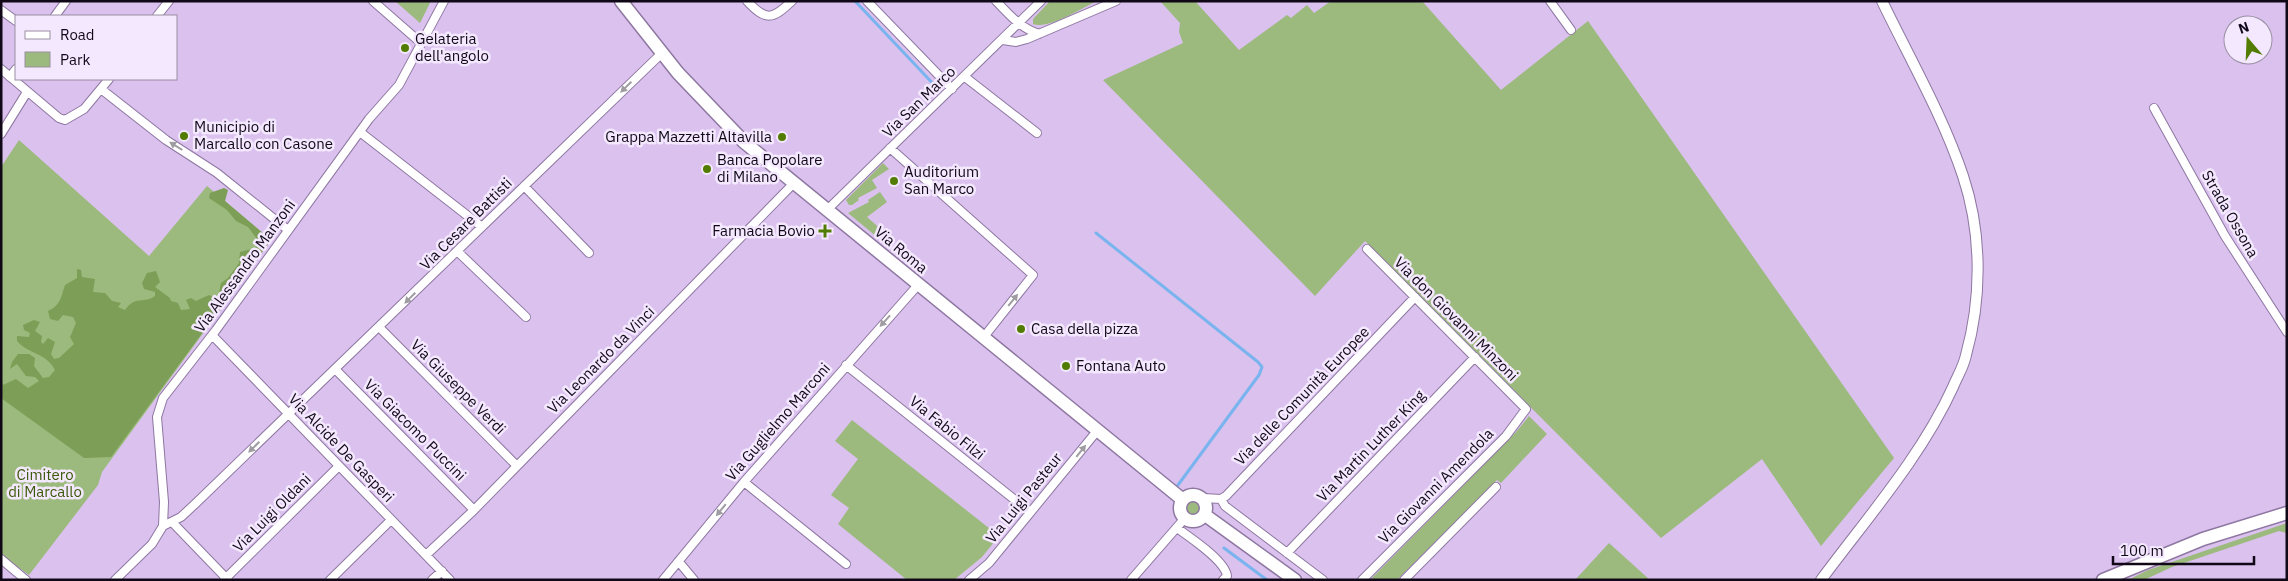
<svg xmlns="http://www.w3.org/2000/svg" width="2288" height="581" font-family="'IBM Plex Sans',sans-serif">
  <rect width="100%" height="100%" fill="#dac1ee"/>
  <!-- green -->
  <path fill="#9cba7d" d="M 395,1 L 431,1 L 420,23 Z
    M 1050,1 L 1097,1 C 1082,8 1048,30 1033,24 L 1033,19 Z
    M 1160,1 L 1195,1 L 1239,50 L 1287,15 L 1291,18 L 1307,5 L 1314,13 L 1331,1 L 1422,1 L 1501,90 L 1588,21 L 1894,458 L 1821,546 L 1762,459 L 1661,538 L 1365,241 L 1315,296 L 1103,80 L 1183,43 L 1179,32 L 1180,23 Z
    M 19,140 L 149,256 L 207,186 L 271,240 L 102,472 L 98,485 L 29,575 L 1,555 L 1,167 Z
    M 883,163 L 889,169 L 872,180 L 877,188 L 858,198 L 859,200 L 852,205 L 849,205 L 846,200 Z
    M 880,192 L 887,202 L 867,217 L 883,231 L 877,237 L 848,213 L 869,202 L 868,200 Z
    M 1529,416 L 1547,434 L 1501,483 L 1497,480 L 1397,580 L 1370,580 L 1516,432 Z
    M 852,420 L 999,536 L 982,557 L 954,580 L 907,580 L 838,524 L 849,508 L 831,495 L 858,459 L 835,441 Z
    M1185 507a8 8 0 1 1 16 0a8 8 0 1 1-16 0Z
    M 2287,523 L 2287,533 L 2279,531 L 2172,567 L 2144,580 L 2128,580 L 2148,570 Z
    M 1609,543 L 1650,580 L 1575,580 Z"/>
  <!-- forest -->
  <path fill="#7c9e56" d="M 224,188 L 228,190 L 225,201 L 271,240 L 206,327 L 202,325 L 199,329 L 203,332 L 111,457 L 84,458 L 1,398 L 1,382 L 3,385 L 16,379 L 28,388 L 39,381 L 35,377 L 26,376 L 17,364 L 10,369 L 12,362 L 18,354 L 29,354 L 35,358 L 34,366 L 43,378 L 49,377 L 55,370 C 47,353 28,354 17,341 L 17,336 L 29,337 L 30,333 L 24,330 L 23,325 L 34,320 L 40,322 L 35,331 L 42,336 L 41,342 L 43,344 L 48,338 L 55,342 L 51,354 L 54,359 L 59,358 L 74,344 L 70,337 L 76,323 L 73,317 L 63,315 L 58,321 L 50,319 L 48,311 C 61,305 61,297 65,285 L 77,278 L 77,269 L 81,270 L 82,277 L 95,279 L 93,292 L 105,293 L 112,301 L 121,303 L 118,307 L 125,310 C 135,295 145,304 155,296 L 155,292 L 144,289 L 142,283 L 147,273 L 156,271 L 160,282 L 155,287 L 170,298 L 171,301 L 178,303 L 181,310 L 190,309 L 186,300 L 191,298 L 196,301 L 209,295 L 222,301 L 225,297 L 219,292 L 221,283 L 228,278 L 239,263 L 240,252 L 255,248 L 258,244 L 257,239 L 248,227 L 236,221 L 227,210 L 209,198 L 210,193 Z"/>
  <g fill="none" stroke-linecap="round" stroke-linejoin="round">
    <!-- stream -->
    <path stroke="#79b4ee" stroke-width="3" d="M 855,1 L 939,90
      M 1096,233 L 1258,362 L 1262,367 L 1259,375 L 1178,485
      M 1224,548 L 1267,580"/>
    <defs>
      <path id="minor" d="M 373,1 L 421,43
        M 747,1 C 766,21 772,20 792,1
        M 867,1 L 952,89
        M 996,1 C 1010,15 1020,28 1039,34
        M 1550,1 L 1571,30
        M 1,10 L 16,21
        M 55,16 L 66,1
        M 157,16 L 169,1
        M 1003,40 L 1016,42 L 1027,39 L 1116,1
        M 1,69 L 59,118 L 65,120 L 84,109 L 109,79
        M 10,77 L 16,69
        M 965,77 L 1037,133
        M 101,89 L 166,140 L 217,173 L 288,230
        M 2154,108 L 2225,236 L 2287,332
        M 360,132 L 482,227
        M 1,134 L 27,92
        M 890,148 L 1033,275 L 983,338
        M 524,186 L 589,253
        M 827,210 L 1041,1
        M 457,251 L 526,317
        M 380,328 L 517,466
        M 212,335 L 450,580
        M 846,365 L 1030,512
        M 336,370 L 474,510
        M 744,482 L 846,564
        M 1203,498 L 1221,499 L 1226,496 L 1415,297
        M 1221,499 L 1225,506 L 1323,580
        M 172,522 L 228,580
        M 163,526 L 181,517 L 195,504 L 662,53
        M 1177,528 C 1189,537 1225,560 1227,576 L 1223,580
        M 1287,553 L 1475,357
        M 426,555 L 474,510 L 794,183
        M 1,559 L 26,580
        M 679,562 L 694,580
        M 115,580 L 152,544 L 163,526 L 164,502 L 157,417 L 163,398 L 216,330 L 369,119 L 399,85 L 444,1
        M 224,580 L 339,466
        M 330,580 L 391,520
        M 432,580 L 442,571
        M 663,580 L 744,482 L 918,285
        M 969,580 L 989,563 L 1097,431
        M 1131,580 L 1185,518
        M 1362,580 L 1506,436 L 1526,409 L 1367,249
        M 1404,580 L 1496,487"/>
      <path id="tertiary" d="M 1821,580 C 1867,518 1921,457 1953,387 C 1957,377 1964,366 1966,355 C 1982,298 1982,233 1963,176 C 1943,116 1910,59 1882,1"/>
      <path id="primary" d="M 621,1 L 678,73 L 744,142 L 1183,500
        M1180 508a13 13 0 1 1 26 0a13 13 0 1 1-26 0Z
        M 1205,515 L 1295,580
        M 2103,580 L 2203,539 L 2287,513"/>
    </defs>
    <!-- minor casing -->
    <use href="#minor" stroke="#8e77a1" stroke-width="10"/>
    <!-- tertiary casing -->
    <use href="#tertiary" stroke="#8e77a1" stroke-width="12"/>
    <!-- primary casing -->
    <use href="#primary" stroke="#8e77a1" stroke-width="15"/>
    <!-- minor -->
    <use href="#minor" stroke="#fff" stroke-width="8"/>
    <!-- tertiary -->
    <use href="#tertiary" stroke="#fff" stroke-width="10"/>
    <!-- primary -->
    <use href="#primary" stroke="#fff" stroke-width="12"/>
  </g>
  <!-- one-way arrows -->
  <defs><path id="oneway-solid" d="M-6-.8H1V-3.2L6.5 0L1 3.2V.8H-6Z" transform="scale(1.25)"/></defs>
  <g fill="#9f9ca2">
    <use href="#oneway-solid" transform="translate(626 87) rotate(136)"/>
    <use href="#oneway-solid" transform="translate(176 146) rotate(-148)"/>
    <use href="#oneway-solid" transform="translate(410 298) rotate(135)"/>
    <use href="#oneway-solid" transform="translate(1013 300) rotate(-51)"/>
    <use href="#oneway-solid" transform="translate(885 321) rotate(132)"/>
    <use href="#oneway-solid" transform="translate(254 447) rotate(136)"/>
    <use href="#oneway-solid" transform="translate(1081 451) rotate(-51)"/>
    <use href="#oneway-solid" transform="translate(721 510) rotate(129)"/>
  </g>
  <!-- markers -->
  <g fill="#517c00" stroke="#f4e8ff" stroke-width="2">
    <circle cx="405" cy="48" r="5"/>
    <circle cx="184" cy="136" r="5"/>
    <circle cx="782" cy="137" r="5"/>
    <circle cx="707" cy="169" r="5"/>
    <circle cx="894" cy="181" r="5"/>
    <path d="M822.5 223.5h5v5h5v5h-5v5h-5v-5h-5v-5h5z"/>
    <circle cx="1021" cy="329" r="5"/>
    <circle cx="1066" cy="366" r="5"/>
  </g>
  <g text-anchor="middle" stroke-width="5" stroke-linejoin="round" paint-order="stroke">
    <!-- poi labels -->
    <g font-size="15" fill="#100817" stroke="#f4e8ff" text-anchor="start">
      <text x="415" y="44">Gelateria<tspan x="415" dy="17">dell'angolo</tspan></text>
      <text x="194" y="132">Municipio di<tspan x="194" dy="17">Marcallo con Casone</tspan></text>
      <text x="772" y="142" text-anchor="end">Grappa Mazzetti Altavilla</text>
      <text x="717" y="165">Banca Popolare<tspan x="717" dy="17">di Milano</tspan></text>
      <text x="904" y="177">Auditorium<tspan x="904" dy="17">San Marco</tspan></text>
      <text x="815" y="236" text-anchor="end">Farmacia Bovio</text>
      <text x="1031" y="334">Casa della pizza</text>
      <text x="1076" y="371">Fontana Auto</text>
    </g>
    <!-- street labels -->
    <g font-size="15" fill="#100817" stroke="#f4e8ff">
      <text transform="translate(919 102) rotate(-44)" y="5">Via San Marco</text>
      <text transform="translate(2230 214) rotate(60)" y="5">Strada Ossona</text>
      <text transform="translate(466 224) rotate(-45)" y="5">Via Cesare Battisti</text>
      <text transform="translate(901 250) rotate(40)" y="5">Via Roma</text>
      <text transform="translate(245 266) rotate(-54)" y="5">Via Alessandro Manzoni</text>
      <text transform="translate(1456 319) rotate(45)" y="5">Via don Giovanni Minzoni</text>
      <text transform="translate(601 360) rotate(-45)" y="5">Via Leonardo da Vinci</text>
      <text transform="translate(458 387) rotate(45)" y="5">Via Giuseppe Verdi</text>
      <text transform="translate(1302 396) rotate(-46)" y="5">Via delle Comunità Europee</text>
      <text transform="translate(778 422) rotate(-49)" y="5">Via Guglielmo Marconi</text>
      <text transform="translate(947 428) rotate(39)" y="5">Via Fabio Filzi</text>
      <text transform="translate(415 430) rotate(45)" y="5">Via Giacomo Puccini</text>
      <text transform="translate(1371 446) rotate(-46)" y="5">Via Martin Luther King</text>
      <text transform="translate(341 448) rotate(46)" y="5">Via Alcide De Gasperi</text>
      <text transform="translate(1436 486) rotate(-45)" y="5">Via Giovanni Amendola</text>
      <text transform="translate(1024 498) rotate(-51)" y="5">Via Luigi Pasteur</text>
      <text transform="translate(272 513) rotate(-45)" y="5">Via Luigi Oldani</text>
    </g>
    <!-- park labels -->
    <g font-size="15" fill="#3b5909" stroke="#f4e8ff">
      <text x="45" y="480">Cimitero<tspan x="45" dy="17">di Marcallo</tspan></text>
    </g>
  </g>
  <!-- border -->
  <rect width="2288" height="581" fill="none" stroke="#100817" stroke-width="5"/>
  <!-- legend -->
  <rect x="15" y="15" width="162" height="65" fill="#f4e8ff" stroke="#998ea2"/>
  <rect x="25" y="31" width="25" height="8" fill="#ffffff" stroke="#998ea2"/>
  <text x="60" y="40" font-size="15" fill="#100817">Road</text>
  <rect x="25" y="52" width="25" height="15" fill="#9cba7d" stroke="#998ea2"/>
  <text x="60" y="65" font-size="15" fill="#100817">Park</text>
  <!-- north arrow -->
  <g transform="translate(2248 40) rotate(341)"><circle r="24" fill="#f4e8ff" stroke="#998ea2"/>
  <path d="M0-4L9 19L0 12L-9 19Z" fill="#517c00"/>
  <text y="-8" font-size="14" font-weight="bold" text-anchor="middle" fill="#100817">N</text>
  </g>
  <!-- scale -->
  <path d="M2113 556v8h141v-8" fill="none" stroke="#100817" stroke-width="2.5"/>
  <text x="2120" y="556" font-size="15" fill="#100817" stroke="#f4e8ff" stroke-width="4" paint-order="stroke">100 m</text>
</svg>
